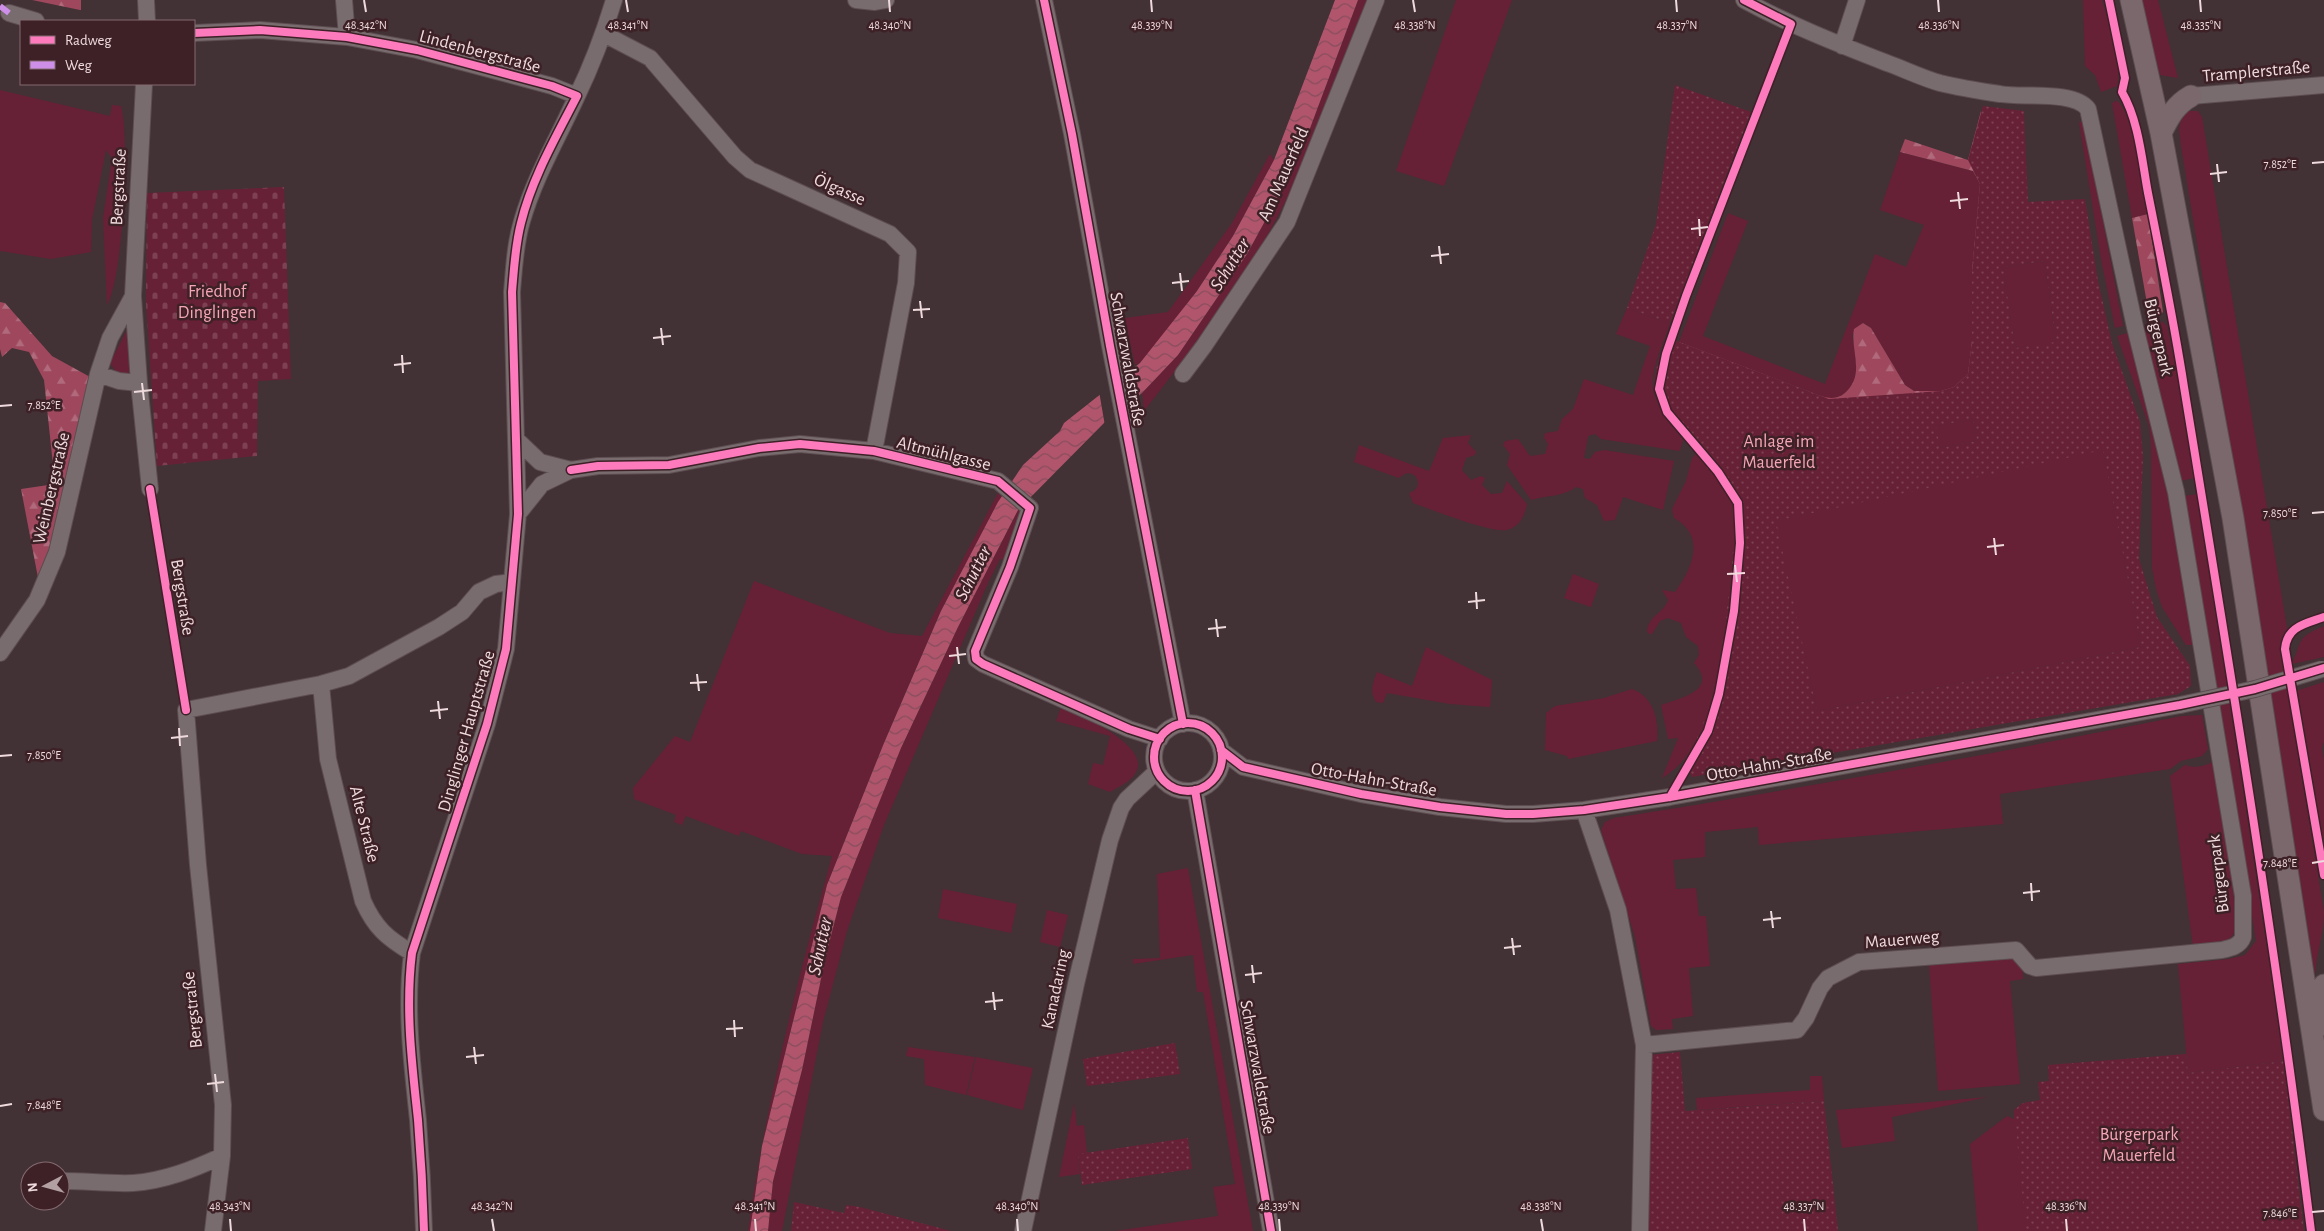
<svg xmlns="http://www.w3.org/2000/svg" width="2324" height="1231" font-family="'Alegreya Sans',sans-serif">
  <defs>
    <pattern id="forest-firs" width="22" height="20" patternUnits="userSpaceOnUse" patternTransform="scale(1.25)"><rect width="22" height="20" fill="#9e475d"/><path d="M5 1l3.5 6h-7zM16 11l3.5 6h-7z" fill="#b06a7b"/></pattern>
    <pattern id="cemetery-stones" width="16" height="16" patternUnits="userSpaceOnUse" patternTransform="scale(1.25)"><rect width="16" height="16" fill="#672136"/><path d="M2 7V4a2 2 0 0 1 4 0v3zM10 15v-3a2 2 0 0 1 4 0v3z" fill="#7d4153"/></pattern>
    <pattern id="park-dots" width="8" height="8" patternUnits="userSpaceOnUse" patternTransform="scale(1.25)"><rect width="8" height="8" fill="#672136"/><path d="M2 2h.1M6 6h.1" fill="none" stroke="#7d4153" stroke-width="1.8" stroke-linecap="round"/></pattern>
    <pattern id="water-waves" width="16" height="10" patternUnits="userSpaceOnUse" patternTransform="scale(1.25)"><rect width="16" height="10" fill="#b1556c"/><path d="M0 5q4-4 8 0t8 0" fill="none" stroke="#874d5c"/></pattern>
  </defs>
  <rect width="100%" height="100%" fill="#423135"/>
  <!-- grass -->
  <path fill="#672136" d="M 1358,0 L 1368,0 C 1340,70 1316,144 1281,210 C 1244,282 1194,347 1144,411 L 1142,393 L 1178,355 L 1247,254 L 1276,201 L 1306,139 Z
    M 1456,0 L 1512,0 L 1444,186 L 1396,171 Z
    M 2083,0 L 2102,0 C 2109,26 2123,59 2117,86 L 2101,92 L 2095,75 L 2085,66 Z
    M 2140,0 L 2158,0 L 2178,78 L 2160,75 Z
    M 0,90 L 110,116 L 112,105 L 121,106 C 130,136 123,279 107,305 L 103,218 L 112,158 L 106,150 L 92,220 L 91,252 L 51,259 L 0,251 Z
    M 2116,101 L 2119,102 C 2136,126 2142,184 2148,214 L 2132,218 L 2112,103 Z
    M 2189,111 L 2198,111 L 2202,117 L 2287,628 L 2291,654 L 2288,694 L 2324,912 C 2324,934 2316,954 2315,976 L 2272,698 L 2181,146 L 2179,129 L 2182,114 Z
    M 2079,122 L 2084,122 L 2123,326 L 2115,328 L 2101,259 Z
    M 1900,152 L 1973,171 L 1980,184 L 1972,271 L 1972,341 L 1968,374 L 1954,387 L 1941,391 L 1914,391 L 1905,385 L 1871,328 L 1863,323 L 1852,335 C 1857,361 1864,394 1829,399 L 1679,342 L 1728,213 L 1748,221 L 1703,336 L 1825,384 L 1875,254 L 1906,267 L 1924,225 L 1880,210 Z
    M 1270,154 L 1274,160 L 1233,236 L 1197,291 L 1159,341 L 1140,363 L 1135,365 L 1125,318 L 1168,312 L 1232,223 Z
    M 2045,261 L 2056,343 L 2015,348 L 2003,267 Z
    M 1627,308 L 1670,323 C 1664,343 1648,373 1654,394 C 1659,411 1673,426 1683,440 L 1680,451 L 1601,439 L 1595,434 L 1588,436 L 1584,458 L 1590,459 L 1595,452 L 1604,450 L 1674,461 L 1663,510 L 1623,497 L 1615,520 L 1604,521 L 1597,505 L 1585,498 L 1583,489 L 1576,487 C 1563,497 1547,495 1531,500 L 1507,465 L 1510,454 L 1503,445 L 1505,441 L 1518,439 L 1530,456 L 1545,454 L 1548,444 L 1544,438 L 1545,433 L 1558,431 L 1562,419 L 1573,409 L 1584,379 L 1633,395 L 1650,346 L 1616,334 Z
    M 2163,322 L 2167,326 L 2185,412 L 2194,478 L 2181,481 L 2140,329 Z
    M 128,328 L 131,370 L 126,375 L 116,372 L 110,363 Z
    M 2127,333 L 2166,471 L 2194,645 L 2186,645 L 2162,607 L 2156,589 L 2152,567 L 2151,445 L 2149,426 L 2117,336 Z
    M 1973,419 L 1977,441 L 1940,448 L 1935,426 Z
    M 1471,435 L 1468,443 L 1476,452 L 1475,455 L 1466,458 L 1462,470 L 1471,480 L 1481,476 L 1485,478 L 1482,485 L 1491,494 L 1502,493 L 1507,481 L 1527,504 C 1525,515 1520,527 1507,530 C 1490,533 1433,510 1413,503 L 1409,493 C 1428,487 1413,463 1399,478 L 1354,462 L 1359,445 L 1429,471 L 1443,438 Z
    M 2103,449 L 2141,647 L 1817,711 L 1775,521 Z
    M 1696,454 C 1708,468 1725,486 1733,503 C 1741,525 1733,564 1730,587 C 1723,643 1717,747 1662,778 L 1678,738 L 1668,739 L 1661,705 C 1681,698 1719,690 1694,663 L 1699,655 L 1698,646 L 1686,637 L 1681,623 L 1668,618 L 1660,621 L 1652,634 L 1649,634 L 1647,631 C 1649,615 1663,614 1668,600 L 1662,590 L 1675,592 C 1693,567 1706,536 1674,518 L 1672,509 L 1686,481 L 1692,458 Z
    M 998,493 L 1002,497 L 941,611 L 884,743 L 827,885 L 762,1146 L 750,1231 L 748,1231 C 766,1103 797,981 832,856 L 802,854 L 741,831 L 739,836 L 686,816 L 682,825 L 674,822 L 676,815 L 634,799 L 633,788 L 675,736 L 690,742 L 754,581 L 890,633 L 922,636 Z
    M 2198,494 L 2284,1061 L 2188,1073 L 2178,964 L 2229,959 L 2245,955 L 2256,941 L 2210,645 L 2183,496 Z
    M 1019,508 L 1025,514 L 1007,560 L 1000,559 L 988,583 L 884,825 L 847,931 L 823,1022 L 782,1231 L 768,1231 L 773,1181 L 802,1070 L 826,955 L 841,897 L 901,748 L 958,627 Z
    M 1573,574 L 1599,584 L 1591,607 L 1564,598 Z
    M 2324,626 L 2324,657 L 2292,664 C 2303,639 2296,638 2324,626 Z
    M 1426,647 L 1492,680 L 1490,707 L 1450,704 L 1387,693 L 1383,703 L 1376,702 C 1369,691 1373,683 1377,672 L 1412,686 Z
    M 2324,682 L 2324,741 L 2322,748 L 2324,761 L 2324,854 L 2296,691 Z
    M 1632,689 C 1654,697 1659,720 1657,741 L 1568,759 L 1567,756 L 1545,750 L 1546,713 L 1555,706 L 1604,698 Z
    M 1062,705 C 1079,714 1148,745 1137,770 C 1133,781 1120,786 1110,792 L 1088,784 L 1093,763 L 1103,765 L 1110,736 L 1056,721 Z
    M 2202,715 L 2208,749 L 2202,756 L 2181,761 L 2170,769 L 2000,794 L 2003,824 L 1759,845 L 1758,827 L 1705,832 L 1705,857 L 1673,860 L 1676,889 L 1696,888 L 1699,916 L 1706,916 L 1710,966 L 1689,968 L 1693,1016 L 1672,1019 L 1673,1029 L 1656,1030 L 1651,1026 L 1635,937 L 1601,830 L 1605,822 L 1614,818 C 1804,788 1993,754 2182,716 Z
    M 2215,761 L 2237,921 L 2235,932 L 2226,943 L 2193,947 L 2170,776 L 2185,765 C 2197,769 2204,766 2215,761 Z
    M 1188,868 L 1253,1231 L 1115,1231 L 1218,1216 L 1213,1187 L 1235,1184 L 1203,992 L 1197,992 L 1193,955 L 1133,964 L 1133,959 L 1160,958 L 1157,874 Z
    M 943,889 L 1017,904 L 1011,933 L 938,918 Z
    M 1047,910 L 1068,915 L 1060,947 L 1040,942 Z
    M 2015,956 L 2022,961 L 2023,979 L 2010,981 L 2020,1084 L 1938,1091 L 1929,964 Z
    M 908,1047 L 975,1057 L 966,1095 L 925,1085 L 924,1059 L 906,1056 Z
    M 976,1057 L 1033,1068 L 1023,1110 L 967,1095 Z
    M 1810,1076 L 1822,1076 L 1824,1101 L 1697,1110 L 1696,1098 L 1810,1090 Z
    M 1988,1097 L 1892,1117 L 1895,1141 L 1842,1148 L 1836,1110 Z
    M 2023,1103 L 2051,1231 L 1978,1231 L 1970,1144 L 2007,1116 L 2014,1119 L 2014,1110 Z
    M 1074,1104 L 1077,1126 L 1084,1125 L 1087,1153 L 1078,1154 L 1080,1174 L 1059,1177 Z"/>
  <!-- forest -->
  <path fill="url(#forest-firs)" d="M 32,0 L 81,0 L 81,10 L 80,10 Z
    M 1981,111 L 1989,382 L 1908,413 L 1665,394 L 1679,342 L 1818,395 C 1830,399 1838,400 1847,391 C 1865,373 1850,349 1854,329 L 1863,323 L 1871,328 L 1905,385 L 1914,391 L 1941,391 L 1954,387 L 1968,374 L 1972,341 L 1972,271 L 1980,184 L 1973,171 L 1900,152 L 1905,139 L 1968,160 Z
    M 2148,214 L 2162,305 L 2163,312 L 2160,315 L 2149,315 L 2132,218 Z
    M 0,302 L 5,303 L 52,356 L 92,378 L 59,533 L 39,583 L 21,489 L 55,484 L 44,380 L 29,352 L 12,348 L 2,357 L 0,349 Z"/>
  <!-- cemetery -->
  <path fill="url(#cemetery-stones)" d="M 284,187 L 291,379 L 258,381 L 257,456 L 157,466 L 146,303 L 147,193 Z"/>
  <!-- park -->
  <path fill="url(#park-dots)" fill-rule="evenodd" d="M 1675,85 L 1751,112 L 1670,323 L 1627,308 L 1656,224 Z
    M 1983,106 L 2024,111 L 2028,202 L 2085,199 L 2098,281 L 2112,343 L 2140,422 L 2143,457 L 2139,559 L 2157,617 L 2190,666 L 2191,686 L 2178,694 L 1692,777 L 1684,761 L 1698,736 L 1714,694 L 1724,635 L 1736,524 L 1733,504 L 1721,486 L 1659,406 C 1649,382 1658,361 1666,337 L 1829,399 L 1941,391 L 1954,387 L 1968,374 L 1972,341 L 1972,271 L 1980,184 L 1968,160 ZM 2045,261 L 2056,342 L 2015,348 L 2003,267 ZM 1973,419 L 1977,441 L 1940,448 L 1936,426 ZM 2103,450 L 2141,647 L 1817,711 L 1776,521 Z
    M 1175,1043 L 1180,1074 L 1087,1086 L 1083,1059 Z
    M 1680,1052 L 1685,1111 L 1824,1101 L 1838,1231 L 1649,1231 L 1650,1055 Z
    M 2186,1054 L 2188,1073 L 2284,1061 L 2304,1231 L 2026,1231 L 2014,1110 L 2023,1103 L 2040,1100 L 2038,1082 L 2049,1081 L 2048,1065 Z
    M 1188,1138 L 1192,1169 L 1082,1185 L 1078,1154 Z
    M 794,1202 L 844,1213 L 846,1205 L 860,1207 L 951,1231 L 791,1231 Z"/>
  <!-- water -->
  <path fill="url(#water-waves)" d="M 1335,0 L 1358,0 L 1306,139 L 1276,201 L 1247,254 L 1178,355 L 1142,393 L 1105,422 L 1018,510 L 958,627 L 901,748 L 841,897 L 826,955 L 802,1070 L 773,1181 L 768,1231 L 750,1231 L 762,1146 L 827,885 L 884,743 L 941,611 L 998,502 L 1023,465 L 1060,431 L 1064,423 L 1140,363 L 1197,291 L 1233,236 L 1274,160 Z"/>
  <!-- pier -->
  <path fill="#423135" d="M 1133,365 L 1139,399 L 1105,426 L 1099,391 Z"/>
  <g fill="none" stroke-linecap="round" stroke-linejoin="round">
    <defs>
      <path id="minor" d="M 146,0 L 147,21
        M 344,0 L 347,37
        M 856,0 L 875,2 L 886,0
        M 1044,0 L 1072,134 L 1110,346 L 1183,724
        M 9,13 L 36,21
        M 194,33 L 260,30 L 347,37 L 417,50 L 552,86 L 577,96
        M 604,34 L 650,58 L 735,157 L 750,170 L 890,234 L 908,252 L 906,283 L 874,451
        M 1842,46 L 1857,0
        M 144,84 L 133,296 L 139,383 L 150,489
        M 2191,96 L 2324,85
        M 98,374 L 119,381 L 139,383
        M 1183,374 L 1204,346 L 1287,222 L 1376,0
        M 518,441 L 540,462 L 571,470
        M 518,514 L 542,484 L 571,470 L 598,466 L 669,465 L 759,448 L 800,444 L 874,451 L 998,481 L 1030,508 L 1010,567 L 975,651 L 976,659 L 983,664 L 1129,729 L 1160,739
        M 0,653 L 37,600 L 57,552 L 98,374 L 110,338 L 133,296
        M 321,684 L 328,759 L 363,901 C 375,928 387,938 412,953
        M1154 757a34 34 0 1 1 68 0a34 34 0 1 1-68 0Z
        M 1221,750 L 1243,767 L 1361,794 L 1440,807 L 1506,814 L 1533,814 L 1584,810 L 1670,797 L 2180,705
        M 1195,790 L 1271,1231
        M 1584,810 L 1618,910 L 1644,1045 L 1797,1030 L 1806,1018 L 1820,988 L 1828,978 L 1859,962 L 2016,950 L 2030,966 L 2036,968 L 2222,950 C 2231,948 2240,946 2243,937 L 2243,896 L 2176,492 L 2135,327 L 2088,109 C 2074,90 2022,98 2000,94 C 1980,91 1960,88 1940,83 C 1922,78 1904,69 1887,63 C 1838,44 1790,25 1744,0
        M 63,1181 C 86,1181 110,1184 133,1183 C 164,1181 194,1169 222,1156
        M 213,1231 L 222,1156 L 223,1105 L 198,865 L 186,710 L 321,684 L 349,676 L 439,627 L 462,612 L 479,592 L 496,584 L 512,582
        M 424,1231 C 423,1194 421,1157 418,1120 C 412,1064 405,1009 412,953 L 487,724 L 506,649 L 518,514 L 512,292 C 514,269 515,244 522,221 C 535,176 558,138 577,96 C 592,65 604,33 614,0
        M 1023,1231 L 1076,984 L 1110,840 L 1121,808 L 1127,799 L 1157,771
        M 1640,1231 L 1644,1045"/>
      <path id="major" d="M 2131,0 L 2161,133 L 2233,518 L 2324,1110
        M 2161,133 C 2169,117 2175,105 2191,96
        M 2319,1026 L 2324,985"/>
    </defs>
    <!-- minor casing -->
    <use href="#minor" stroke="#5c4d50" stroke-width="18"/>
    <!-- major casing -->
    <use href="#major" stroke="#5c4d50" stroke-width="23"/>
    <!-- minor -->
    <use href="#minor" stroke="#796c6f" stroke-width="16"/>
    <!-- major -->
    <use href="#major" stroke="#7b686c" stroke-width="21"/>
    <defs>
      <path id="minor-bridge" d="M 2180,705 L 2255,689 L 2322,669"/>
    </defs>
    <!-- minor-bridge casing -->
    <use href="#minor-bridge" stroke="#5c4d50" stroke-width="18" stroke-linecap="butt"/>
    <!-- minor-bridge -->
    <use href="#minor-bridge" stroke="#796c6f" stroke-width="16"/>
    <!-- quiet -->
    <path stroke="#ce8fe9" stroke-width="6" stroke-dasharray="12 6" stroke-linecap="butt" d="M 0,6 L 9,13"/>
    <defs>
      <path id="cycleway" d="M 1044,0 L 1072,134 L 1110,346 L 1183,724
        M 2109,0 L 2125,78 L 2122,92 C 2139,121 2142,161 2148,193 C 2161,258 2174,322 2184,387 C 2230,668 2276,949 2311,1231
        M 194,33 L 260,30 L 347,37 L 417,50 L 552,86 L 577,96 C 556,137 532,178 521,223 C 515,246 514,269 512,292 L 518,514 L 506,649 L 487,724 L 412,953 C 405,1009 412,1064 418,1120 C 421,1157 423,1194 424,1231
        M 571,470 L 598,466 L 669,465 L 759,448 L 800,444 L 874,451 L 998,481 L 1030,508 L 1010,567 L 975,651 L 976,659 L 983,664 L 1129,729 L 1160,739
        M 150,489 L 186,710
        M 2324,617 C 2305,624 2287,626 2285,649 L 2324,875
        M1154 757a34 34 0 1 1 68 0a34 34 0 1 1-68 0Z
        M 1221,750 L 1243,767 L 1361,794 L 1440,807 L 1506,814 L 1533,814 L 1584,810 L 1670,797 L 2180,705 L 2255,689 L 2324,668
        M 1195,790 L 1271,1231
        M 1670,797 L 1708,731 L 1719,694 L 1734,611 L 1740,543 L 1738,503 L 1718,472 L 1667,412 L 1659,389 L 1666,354 L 1686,296 L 1791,24 L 1744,0"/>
    </defs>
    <!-- cycleway casing -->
    <use href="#cycleway" stroke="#3d2127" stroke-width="11"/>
    <!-- cycleway -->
    <use href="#cycleway" stroke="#fd7abc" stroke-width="8"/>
  </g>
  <!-- ticks -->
  <path fill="none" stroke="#efdbde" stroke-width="2" d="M 364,0 L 366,12M 626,0 L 628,12M 889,0 L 890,12M 1151,0 L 1152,12M 1413,0 L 1415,12M 1676,0 L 1677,12M 1938,0 L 1939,12M 2200,0 L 2201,12M 2312,163 L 2324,162M 2217,164 L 2219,182M 2210,174 L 2227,172M 1958,192 L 1960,209M 1950,201 L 1968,199M 1699,219 L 1700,236M 1691,229 L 1708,227M 1439,246 L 1441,264M 1431,256 L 1449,254M 1180,273 L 1182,291M 1172,283 L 1189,281M 920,301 L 922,318M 913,310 L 930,309M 661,328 L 663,345M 653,338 L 671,336M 402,355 L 403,373M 394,365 L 411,363M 142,383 L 144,400M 134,392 L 152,390M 0,406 L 12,405M 2312,513 L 2324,512M 1994,538 L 1996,555M 1987,547 L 2004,545M 1735,565 L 1737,582M 1727,574 L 1745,573M 1476,592 L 1477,609M 1468,602 L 1485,600M 1216,619 L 1218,637M 1208,629 L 1226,627M 957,647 L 959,664M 949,656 L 966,654M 697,674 L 699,691M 690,683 L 707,682M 438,701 L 440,719M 430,711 L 448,709M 179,728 L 180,746M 171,738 L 188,736M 0,756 L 12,755M 2312,863 L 2324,861M 2031,883 L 2032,901M 2023,893 L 2040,891M 1771,911 L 1773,928M 1763,920 L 1781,918M 1512,938 L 1514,955M 1504,948 L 1521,946M 1252,965 L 1254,983M 1245,975 L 1262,973M 993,992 L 995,1010M 985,1002 L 1003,1000M 734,1020 L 735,1037M 726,1029 L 743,1028M 474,1047 L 476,1064M 466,1057 L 484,1055M 215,1074 L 217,1092M 207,1084 L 224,1082M 0,1106 L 12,1104M 2312,1212 L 2324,1211M 230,1219 L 231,1231M 492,1219 L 494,1231M 755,1219 L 756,1231M 1017,1219 L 1018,1231M 1279,1219 L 1280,1231M 1541,1219 L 1543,1231M 1804,1219 L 1805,1231M 2066,1219 L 2067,1231"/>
  <g text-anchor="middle" stroke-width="5" stroke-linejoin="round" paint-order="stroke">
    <!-- street labels -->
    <g font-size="18" fill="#efdbde" stroke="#3d2127">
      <text transform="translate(480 51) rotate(15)" y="6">Lindenbergstraße</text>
      <text transform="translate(2256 71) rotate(-5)" y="6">Tramplerstraße</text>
      <text transform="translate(1283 174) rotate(-66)" y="6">Am Mauerfeld</text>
      <text transform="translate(118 187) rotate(-87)" y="6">Bergstraße</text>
      <text transform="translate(840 189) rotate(24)" y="6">Ölgasse</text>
      <text transform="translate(2159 337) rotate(77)" y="6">Bürgerpark</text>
      <text transform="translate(1128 359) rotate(80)" y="6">Schwarzwaldstraße</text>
      <text transform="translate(944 453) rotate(14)" y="6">Altmühlgasse</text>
      <text transform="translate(51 488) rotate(-77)" y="6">Weinbergstraße</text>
      <text transform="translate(183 597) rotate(81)" y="6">Bergstraße</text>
      <text transform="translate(466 731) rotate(-74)" y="6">Dinglinger Hauptstraße</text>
      <text transform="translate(1769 764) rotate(-10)" y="6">Otto-Hahn-Straße</text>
      <text transform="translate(1374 779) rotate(10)" y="6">Otto-Hahn-Straße</text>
      <text transform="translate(365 824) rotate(76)" y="6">Alte Straße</text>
      <text transform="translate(2218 874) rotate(-97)" y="6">Bürgerpark</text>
      <text transform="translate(1902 939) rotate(-5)" y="6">Mauerweg</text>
      <text transform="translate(1055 989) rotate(-78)" y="6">Kanadaring</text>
      <text transform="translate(192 1010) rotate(-96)" y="6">Bergstraße</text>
      <text transform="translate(1258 1067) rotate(80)" y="6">Schwarzwaldstraße</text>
    </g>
    <!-- park labels -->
    <g font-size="18" fill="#f5a6b5" stroke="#3d2127">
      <text x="217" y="297">Friedhof<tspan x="217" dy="21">Dinglingen</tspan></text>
      <text x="1779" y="447">Anlage im<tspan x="1779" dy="21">Mauerfeld</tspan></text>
      <text x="2139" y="1140">Bürgerpark<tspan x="2139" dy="21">Mauerfeld</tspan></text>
    </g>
    <!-- water labels -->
    <g font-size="19" font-style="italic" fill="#f6d9de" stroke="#3d2127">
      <text transform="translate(1229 264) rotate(-58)" y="7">Schutter</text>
      <text transform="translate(972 573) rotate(-63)" y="7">Schutter</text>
      <text transform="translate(819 946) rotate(-78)" y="7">Schutter</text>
    </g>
  </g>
  <g font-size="12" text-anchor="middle" fill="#efdbde" stroke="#3d2127" stroke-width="5" stroke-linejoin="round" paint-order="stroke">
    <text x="366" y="29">48.342°N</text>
    <text x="628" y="29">48.341°N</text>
    <text x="890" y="29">48.340°N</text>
    <text x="1152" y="29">48.339°N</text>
    <text x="1415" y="29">48.338°N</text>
    <text x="1677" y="29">48.337°N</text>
    <text x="1939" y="29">48.336°N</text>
    <text x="2201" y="29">48.335°N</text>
    <text x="2280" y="168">7.852°E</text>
    <text x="44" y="409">7.852°E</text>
    <text x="2280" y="517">7.850°E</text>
    <text x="44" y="759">7.850°E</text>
    <text x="2280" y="867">7.848°E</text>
    <text x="44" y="1109">7.848°E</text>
    <text x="230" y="1210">48.343°N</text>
    <text x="492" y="1210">48.342°N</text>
    <text x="755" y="1210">48.341°N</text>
    <text x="1017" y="1210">48.340°N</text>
    <text x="1279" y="1210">48.339°N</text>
    <text x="1541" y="1210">48.338°N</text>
    <text x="1804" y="1210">48.337°N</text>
    <text x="2066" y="1210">48.336°N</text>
    <text x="2280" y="1217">7.846°E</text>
  </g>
  <!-- legend -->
  <rect x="20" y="20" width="175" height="65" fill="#3d2127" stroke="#846b70"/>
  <rect x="30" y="36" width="25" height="8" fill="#fd7abc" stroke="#846b70"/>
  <text x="65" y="45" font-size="15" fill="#efdbde">Radweg</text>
  <rect x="30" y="61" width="25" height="8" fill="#ce8fe9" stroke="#846b70"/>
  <text x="65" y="70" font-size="15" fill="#efdbde">Weg</text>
  <!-- north arrow -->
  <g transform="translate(45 1186) rotate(264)"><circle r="24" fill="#3d2127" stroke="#846b70"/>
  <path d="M0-4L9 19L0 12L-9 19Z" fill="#b2a0a3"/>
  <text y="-8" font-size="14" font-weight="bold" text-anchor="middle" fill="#efdbde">N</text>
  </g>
</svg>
